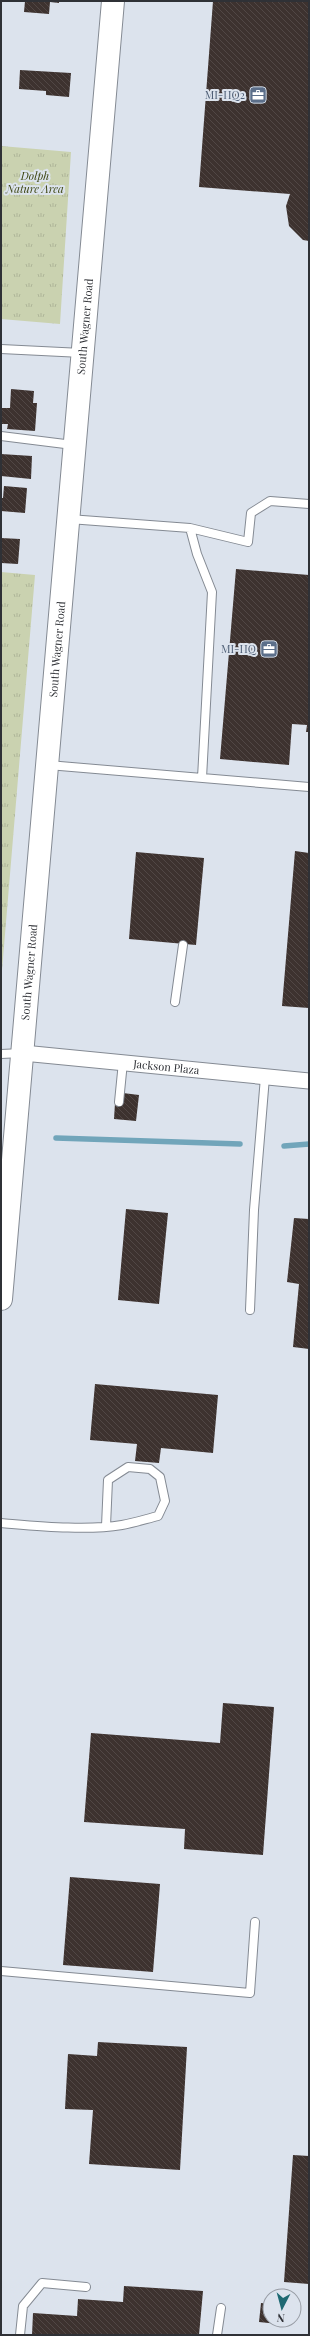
<svg xmlns="http://www.w3.org/2000/svg" width="310" height="2336" font-family="'Playfair Display',serif">
  <defs>
    <pattern id="park-tufts" width="24" height="20" patternUnits="userSpaceOnUse"><rect width="24" height="20" fill="#cad2b0"/><path d="M3 7l-1-3M5 7V3M7 7l1-3M15 17l-1-3M17 17v-4M19 17l1-3" fill="none" stroke="#aeb598"/></pattern>
    <pattern id="building-back-hatch" width="6" height="6" patternUnits="userSpaceOnUse"><rect width="6" height="6" fill="#3d322f"/><path d="M-1 5l2 2M0 0l6 6M5-1l2 2" fill="none" stroke="#514745"/></pattern>
  </defs>
  <rect width="100%" height="100%" fill="#dce3ed"/>
  <!-- park -->
  <path fill="url(#park-tufts)" d="M 1,146 L 71,152 L 60,324 L 1,319 Z
    M 1,572 L 35,575 L 1,982 Z"/>
  <g fill="none" stroke-linecap="round" stroke-linejoin="round">
    <!-- stream -->
    <path stroke="#71a5ba" stroke-width="5.5" d="M 56,1138 L 240,1144
      M 284,1146 L 309,1144"/>
  </g>
  <!-- building -->
  <path fill="url(#building-back-hatch)" d="M 25,1 L 59,1 L 59,3 L 50,2 L 49,14 L 24,12 Z
    M 213,1 L 309,2 L 309,241 L 303,240 L 289,226 L 286,206 L 290,194 L 199,187 Z
    M 20,70 L 71,73 L 69,97 L 46,95 L 46,91 L 19,89 Z
    M 11,389 L 34,391 L 33,403 L 37,403 L 35,431 L 7,429 L 8,424 L 1,424 L 2,408 L 10,408 Z
    M 1,454 L 32,456 L 31,479 L 1,476 Z
    M 4,486 L 27,488 L 25,513 L 1,511 L 1,498 L 3,498 Z
    M 1,538 L 20,539 L 18,564 L 1,563 Z
    M 236,569 L 309,575 L 309,732 L 306,732 L 307,725 L 292,724 L 289,765 L 220,759 Z
    M 295,851 L 309,853 L 309,1008 L 282,1006 Z
    M 136,852 L 204,858 L 196,945 L 129,939 Z
    M 123,1093 L 139,1095 L 136,1121 L 114,1119 L 115,1103 Z
    M 126,1209 L 168,1213 L 159,1304 L 118,1300 Z
    M 294,1218 L 309,1219 L 309,1349 L 293,1347 L 299,1284 L 287,1282 Z
    M 95,1384 L 218,1395 L 213,1453 L 161,1448 L 159,1463 L 135,1461 L 137,1444 L 90,1440 Z
    M 223,1703 L 274,1707 L 263,1855 L 184,1849 L 185,1829 L 84,1822 L 91,1733 L 220,1743 Z
    M 70,1877 L 160,1884 L 153,1972 L 63,1965 Z
    M 98,2042 L 187,2047 L 180,2170 L 89,2164 L 93,2110 L 65,2109 L 68,2054 L 97,2056 Z
    M 293,2155 L 309,2156 L 309,2284 L 284,2282 Z
    M 124,2286 L 203,2291 L 199,2335 L 32,2335 L 33,2313 L 77,2316 L 78,2299 L 123,2302 Z
    M 261,2303 L 270,2304 L 270,2320 L 278,2320 L 278,2324 L 259,2322 Z"/>
  <g fill="none" stroke-linecap="round" stroke-linejoin="round">
    <defs>
      <path id="service" d="M 1,349 L 82,353
        M 1,436 L 73,445
        M 69,519 L 190,528 L 248,542 L 251,513 L 270,501 L 309,504
        M 190,528 L 197,554 L 212,592 L 202,778
        M 48,765 L 309,787
        M 175,1002 L 183,945
        M 1,1054 L 22,1053
        M 119,1102 L 123,1062
        M 250,1310 L 254,1210 L 265,1077
        M 1,1523 C 38,1526 86,1531 122,1525 C 134,1523 146,1519 158,1516 L 165,1501 L 160,1477 L 150,1469 L 128,1467 L 108,1480 L 106,1526
        M 1,1971 L 250,1993 L 255,1922
        M 20,2335 L 23,2306 L 42,2283 L 86,2287
        M 217,2335 L 221,2308"/>
      <g id="minor">
        <path id="s1" d="M 23,1053 L 309,1081"/>
      </g>
      <g id="secondary">
        <path id="s2" d="M 1,1299 L 113,1"/>
      </g>
    </defs>
    <!-- service casing -->
    <use href="#service" stroke="#848a93" stroke-width="10"/>
    <!-- minor casing -->
    <use href="#minor" stroke="#848a93" stroke-width="17"/>
    <!-- secondary casing -->
    <use href="#secondary" stroke="#848a93" stroke-width="24"/>
    <!-- service -->
    <use href="#service" stroke="#fff" stroke-width="8"/>
    <!-- minor -->
    <use href="#minor" stroke="#fff" stroke-width="15"/>
    <!-- secondary -->
    <use href="#secondary" stroke="#fff" stroke-width="22"/>
  </g>
  <!-- icons -->
  <defs>
    <symbol id="office-square" viewBox="-11 -11 22 22"><rect x="-9" y="-9" width="18" height="18" rx="4" fill="#5c6f8a" stroke="#dce3ed"/><path d="M-6-3h4V-5.5h4V-3h4V5H-6ZM-1-4.5V-3h2v-1.5ZM-6 0V1H6V0Z" fill="#fff"/></symbol>
  </defs>
  <g fill-rule="evenodd">
    <use href="#office-square" x="248" y="85" width="20" height="20"/>
    <use href="#office-square" x="259" y="639" width="20" height="20"/>
  </g>
  <g text-anchor="middle" stroke-width="4" stroke-linejoin="round" paint-order="stroke">
    <!-- service labels -->
    <g font-size="11" fill="#4e5e75" stroke="#dce3ed" text-anchor="end">
      <text x="245" y="99">MI-HQ2</text>
      <text x="256" y="653">MI-HQ</text>
    </g>
    <!-- park labels -->
    <g font-size="11" font-style="italic" fill="#3c4511" stroke="#dce3ed">
      <text x="35" y="180">Dolph<tspan x="35" dy="13">Nature Area</tspan></text>
    </g>
    <!-- street labels -->
    <g font-size="11" fill="#2f3136" stroke="#dce3ed">
      <text dy="4" stroke="none"><textPath href="#s2" startOffset="976">South Wagner Road</textPath></text>
      <text dy="4" stroke="none"><textPath href="#s2" startOffset="652">South Wagner Road</textPath></text>
      <text dy="4" stroke="none"><textPath href="#s2" startOffset="328">South Wagner Road</textPath></text>
      <text dy="4" stroke="none"><textPath href="#s1" startOffset="144">Jackson Plaza</textPath></text>
    </g>
  </g>
  <!-- border -->
  <rect width="310" height="2336" fill="none" stroke="#2f3136" stroke-width="4"/>
  <!-- north arrow -->
  <g transform="translate(282 2308) rotate(186)"><circle r="19" fill="#dce3ed" stroke="#979ca4"/>
  <path d="M0-3L7 15L0 10L-7 15Z" fill="#1e6972"/>
  <text y="-6" font-size="11" font-weight="bold" text-anchor="middle" fill="#2f3136">N</text>
  </g>
</svg>
